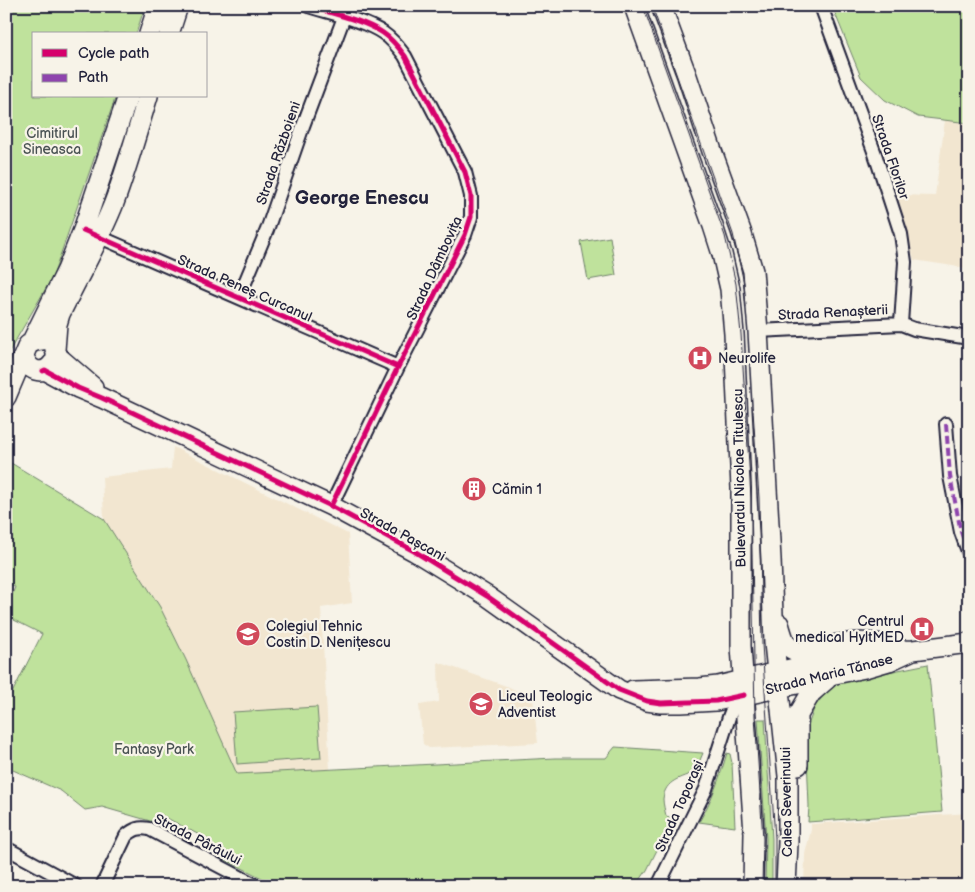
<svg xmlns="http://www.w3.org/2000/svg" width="975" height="892" font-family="'Balsamiq Sans',sans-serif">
  <rect width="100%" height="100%" fill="#f7f3e8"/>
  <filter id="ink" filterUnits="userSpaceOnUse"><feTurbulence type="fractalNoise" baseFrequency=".02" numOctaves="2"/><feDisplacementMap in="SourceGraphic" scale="10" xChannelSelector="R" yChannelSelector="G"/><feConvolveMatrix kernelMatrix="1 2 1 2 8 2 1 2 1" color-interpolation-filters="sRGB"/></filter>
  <g filter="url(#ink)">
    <!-- built -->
    <path fill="#f2e6d0" d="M 945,120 L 969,123 L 969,270 L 953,266 L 914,260 L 897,195 L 935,196 Z
      M 173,447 L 348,534 L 352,603 L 321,608 L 330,770 L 237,774 L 186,660 L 160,607 L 104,519 L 102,477 L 171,469 Z
      M 438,662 L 509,687 L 533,699 L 538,743 L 429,748 L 423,744 L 419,705 L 439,702 Z
      M 969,813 L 969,886 L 804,886 L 805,854 L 811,830 L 811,824 Z"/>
    <!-- green -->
    <path fill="#bfe29c" stroke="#70826c" d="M 6,6 L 145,6 L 136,34 L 34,34 L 34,96 L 116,96 L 53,276 L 6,357 Z
      M 832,6 L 969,6 L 969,123 L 918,117 L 885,100 L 861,77 Z
      M 610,237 L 616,275 L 588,280 L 581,242 Z
      M 6,460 L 104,519 L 160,607 L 186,660 L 237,774 L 555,758 L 606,758 L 615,747 L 703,753 L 695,772 C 681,778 665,780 663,799 C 663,804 665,811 666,816 L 673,818 L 647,870 L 636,886 L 278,886 L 206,850 L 211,841 L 161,815 L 157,823 L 102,807 L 85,810 L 61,791 L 6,767 L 6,702 L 12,693 L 42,634 L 6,616 L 6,611 L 15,587 L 6,582 Z
      M 928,664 L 942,812 L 808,822 L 809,806 L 806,731 L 815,706 L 834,683 Z
      M 317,707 L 321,758 L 237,764 L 233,712 Z
      M 758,719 L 765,719 L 772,839 L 772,886 L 765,886 L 766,839 Z
      M 727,753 L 730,754 L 732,763 L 735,827 L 699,822 C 712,800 720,777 727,753 Z"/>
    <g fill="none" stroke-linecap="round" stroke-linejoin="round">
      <defs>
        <path id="street" d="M 308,6 C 330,13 364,20 383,33 C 392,39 399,48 405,56 L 465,172 L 471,196 L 471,217 L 465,235 L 398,367 L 331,506
          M 821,6 L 875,154 L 901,234 L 905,262 L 901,324
          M 93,234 L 398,367
          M 239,297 L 267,230 L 303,126 L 344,17
          M 758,331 L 901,324 L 914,329 L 969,338
          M 946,424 L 950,476 L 961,532 L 969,554
          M 6,848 L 76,886
          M 102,886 L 126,836 C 134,829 139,827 149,829 L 257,886
          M 658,886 L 706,789 L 729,717 L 739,692"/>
        <path id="secondary" d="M 634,6 L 713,226 L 722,254 L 730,289 L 734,334 L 741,488 L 741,646 L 754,833 L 753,886
          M 661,6 L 687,76 L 712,151 L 741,231 L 753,271 L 758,331 L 771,559 L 774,643 L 788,776 L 788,843 L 786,886
          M 149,34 L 158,6
          M 169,34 L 178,6
          M 32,341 L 67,270 L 83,230 L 128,96
          M 55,350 L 57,324 L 60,314 C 78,277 99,241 114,203 C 127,168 137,132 148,96
          M 24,355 C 27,371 43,377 53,363
          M 56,355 L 93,387
          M 45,370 L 78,388 L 102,398 L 331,506 L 414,551 L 487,596 L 619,690 L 647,701 L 661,703 L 681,703 L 716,701 L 802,683 L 830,675 L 865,668 L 889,661 L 913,650
          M 6,397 L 28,345 C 33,341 37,340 43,340
          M 779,624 C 783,636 784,649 799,652 C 826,646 854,639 883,644
          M 633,690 L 700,688 L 718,686 L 816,663 L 887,651 L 913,650 L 969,643
          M 798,765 L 798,715 L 811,693 L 827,679"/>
      </defs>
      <!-- street casing -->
      <use href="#street" stroke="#22223b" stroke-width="16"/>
      <!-- secondary casing -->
      <use href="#secondary" stroke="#22223b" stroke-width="22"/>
      <!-- street -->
      <use href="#street" stroke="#f7f3e8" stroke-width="12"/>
      <!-- secondary -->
      <use href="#secondary" stroke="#f7f3e8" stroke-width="19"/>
      <!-- tram -->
      <path stroke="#22223b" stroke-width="1" d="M 643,6 L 725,236 L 736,284 L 741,334 L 751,498 L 755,716 L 763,839 L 762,886
        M 652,6 L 733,234 L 744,283 L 746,307
        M 753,411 L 759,498 L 762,644 L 765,691 L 775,838 L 775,886"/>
      <!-- quiet -->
      <path stroke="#8e44ad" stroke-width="4" stroke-dasharray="8 4" stroke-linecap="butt" d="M 946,424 L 950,476 L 961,532 L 969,554"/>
      <defs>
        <path id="cycleway" d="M 308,6 C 330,13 364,20 383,33 C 392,39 399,48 405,56 L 465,172 L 471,196 L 471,217 L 465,235 L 398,367 L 331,506
          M 83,230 L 398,367
          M 43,371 L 45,370 L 78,388 L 102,398 L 331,506 L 414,551 L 487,596 L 619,690 L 647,701 L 661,703 L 716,701 L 744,695"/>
      </defs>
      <!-- cycleway casing -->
      <use href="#cycleway" stroke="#f7f3e8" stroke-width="8"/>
      <!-- cycleway -->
      <use href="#cycleway" stroke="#d6006c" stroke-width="5"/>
    </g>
  </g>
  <!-- icons -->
  <defs>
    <symbol id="hospital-disc" viewBox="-11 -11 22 22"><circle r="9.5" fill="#d1495b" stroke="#f7f3e8"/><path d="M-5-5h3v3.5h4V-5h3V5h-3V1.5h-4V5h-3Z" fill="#fff"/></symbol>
    <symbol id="building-disc" viewBox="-11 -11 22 22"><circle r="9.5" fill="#d1495b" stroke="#f7f3e8"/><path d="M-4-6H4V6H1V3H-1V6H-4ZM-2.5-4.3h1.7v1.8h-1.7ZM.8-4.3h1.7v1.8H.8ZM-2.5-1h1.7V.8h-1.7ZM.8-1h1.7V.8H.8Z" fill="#fff"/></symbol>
    <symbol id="school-disc" viewBox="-11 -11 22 22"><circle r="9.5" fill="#d1495b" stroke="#f7f3e8"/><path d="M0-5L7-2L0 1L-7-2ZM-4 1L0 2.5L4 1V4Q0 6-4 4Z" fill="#fff"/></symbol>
  </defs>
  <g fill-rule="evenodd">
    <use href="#hospital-disc" x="686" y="344" width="28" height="28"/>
    <use href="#building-disc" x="460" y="475" width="28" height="28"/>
    <use href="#hospital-disc" x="908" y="615" width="28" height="28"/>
    <use href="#school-disc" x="234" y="620" width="28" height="28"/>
    <use href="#school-disc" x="467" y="690" width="28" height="28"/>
  </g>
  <g text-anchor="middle" stroke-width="4.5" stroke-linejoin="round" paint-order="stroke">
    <!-- park labels -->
    <g font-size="14" fill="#495253" stroke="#f7f3e8">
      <text x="52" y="138">Cimitirul<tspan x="52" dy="16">Sineasca</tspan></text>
      <text x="154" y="754">Fantasy Park</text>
    </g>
    <!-- street labels -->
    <g font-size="14" fill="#22223b" stroke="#f7f3e8">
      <text transform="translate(278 153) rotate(-71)" y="5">Strada Războieni</text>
      <text transform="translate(891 157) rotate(71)" y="5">Strada Florilor</text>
      <text transform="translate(434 268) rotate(-65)" y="5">Strada Dâmbovița</text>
      <text transform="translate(245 288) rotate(24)" y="5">Strada Peneș Curcanul</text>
      <text transform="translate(833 312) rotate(-3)" y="5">Strada Renașterii</text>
      <text transform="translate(739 478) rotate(-91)" y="5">Bulevardul Nicolae Titulescu</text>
      <text transform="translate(403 534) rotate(29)" y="5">Strada Pașcani</text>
      <text transform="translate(829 674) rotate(-14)" y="5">Strada Maria Tănase</text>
      <text transform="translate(786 802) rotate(-91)" y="5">Calea Severinului</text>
      <text transform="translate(679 806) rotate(-66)" y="5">Strada Toporași</text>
      <text transform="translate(198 839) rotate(27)" y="5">Strada Pârâului</text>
    </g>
    <!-- poi labels -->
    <g font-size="14" fill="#22223b" stroke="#f7f3e8" text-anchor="start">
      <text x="718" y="363">Neurolife</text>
      <text x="492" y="494">Cămin 1</text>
      <text x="904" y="626" text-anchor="end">Centrul<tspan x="904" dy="16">medical HyltMED</tspan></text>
      <text x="266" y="631">Colegiul Tehnic<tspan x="266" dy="16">Costin D. Nenițescu</tspan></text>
      <text x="498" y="701">Liceul Teologic<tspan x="498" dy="16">Adventist</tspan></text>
    </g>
    <!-- district labels -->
    <g font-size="19" font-weight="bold" fill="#22223b" stroke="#f7f3e8">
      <text x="362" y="204">George Enescu</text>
    </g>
  </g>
  <!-- margin -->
  <rect width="975" height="892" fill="none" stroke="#f7f3e8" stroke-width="25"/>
  <rect x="12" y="12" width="950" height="867" fill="none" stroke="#22223b" stroke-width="2" filter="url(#ink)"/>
  <!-- legend -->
  <rect x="32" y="32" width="175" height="65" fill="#f7f3e8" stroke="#a29fa3"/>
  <rect x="42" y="49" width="25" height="8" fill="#d6006c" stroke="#a29fa3"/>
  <text x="78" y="58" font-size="15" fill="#22223b">Cycle path</text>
  <rect x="42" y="74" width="25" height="8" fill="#8e44ad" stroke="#a29fa3"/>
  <text x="78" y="82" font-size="15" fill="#22223b">Path</text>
</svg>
